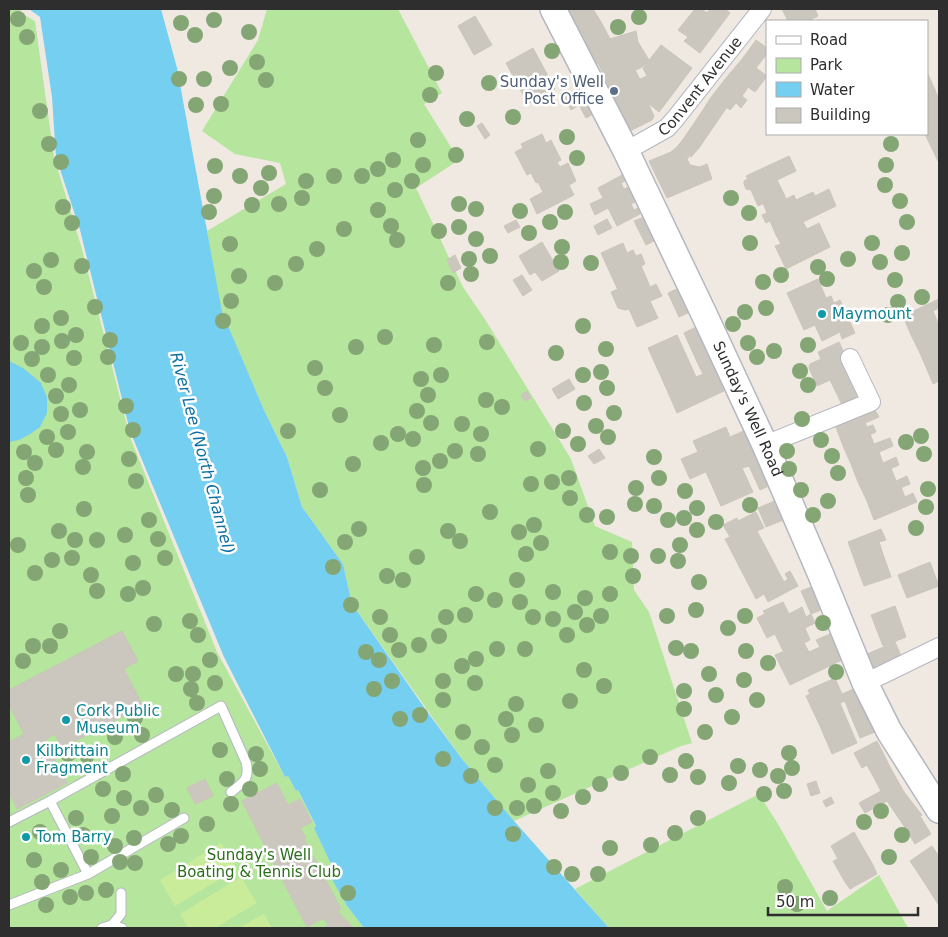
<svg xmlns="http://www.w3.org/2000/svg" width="948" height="937" font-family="'DejaVu Sans',sans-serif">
  <rect width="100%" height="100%" fill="#efe9e1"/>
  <!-- green -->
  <path fill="#b6e59e" d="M 9,9 L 20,9 L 21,13 L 35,21 L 54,157 L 82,249 L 130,437 L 217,652 L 285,777 L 288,776 L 296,791 L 298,790 L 316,827 L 314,828 L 334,869 L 329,872 L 347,906 L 364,928 L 9,928 Z
    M 267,9 L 398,9 L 442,93 L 424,104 L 459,160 L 416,188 L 463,287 L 486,321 L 571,459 L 595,526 L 632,542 L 634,590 L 649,612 L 692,743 L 681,746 L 514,821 L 462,759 L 352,604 L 343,564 L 302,507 L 287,457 L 264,410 L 221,312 L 207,231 L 286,184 L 280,163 L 235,154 L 202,131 L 258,40 Z
    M 759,794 L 778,824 L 827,911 L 879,875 L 908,928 L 609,928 L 575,889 Z"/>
  <!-- pitch -->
  <path fill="#c9ec9a" d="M 221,843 L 237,869 L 175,906 L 160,880 Z
    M 241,877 L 257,903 L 215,928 L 188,928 L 180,914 Z
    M 264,914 L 272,928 L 239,928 L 263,914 Z"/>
  <!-- water -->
  <path fill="#75cff0" d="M 29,9 L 161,9 L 177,68 L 222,312 L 264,410 L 287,457 L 302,507 L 343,564 L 352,604 L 426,710 L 462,759 L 514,821 L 609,928 L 364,928 L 347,906 L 328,872 L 333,868 L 314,828 L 316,826 L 298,790 L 296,791 L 288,776 L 285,777 L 224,657 L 130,431 L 80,230 L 56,157 L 52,97 L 40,17 Z
    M 9,361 L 23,368 L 41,383 L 47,397 L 47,413 L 40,427 L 30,434 L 19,440 L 9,442 Z"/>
  <!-- building -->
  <path fill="#cbc7bf" stroke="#cbc5ba" d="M 566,9 L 588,9 L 589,10 L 571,19 Z
    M 590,9 L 593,9 L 601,22 L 579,34 L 571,19 Z
    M 695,9 L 702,9 L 707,13 L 710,9 L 725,9 L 730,13 L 700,53 L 684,41 L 688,37 L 678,30 Z
    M 782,9 L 815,9 L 818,16 L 808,21 L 788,21 Z
    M 475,16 L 492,45 L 474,55 L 458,26 Z
    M 601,22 L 610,39 L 588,50 L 579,34 Z
    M 636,31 L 638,42 L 595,65 L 588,50 L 610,39 Z
    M 756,40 L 767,48 L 767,54 L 756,68 L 743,58 Z
    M 638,42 L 649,60 L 642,67 L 608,84 L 598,63 Z
    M 661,45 L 692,68 L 672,95 L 655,83 L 645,89 L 640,79 L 647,76 L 643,68 Z
    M 533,48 L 555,89 L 528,104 L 506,63 Z
    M 743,58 L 767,76 L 755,92 L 748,87 L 745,92 L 726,78 Z
    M 635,70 L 645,89 L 616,102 L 608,84 Z
    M 927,72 L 939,99 L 939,160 L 938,161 L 925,134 L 927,134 Z
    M 726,78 L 745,92 L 742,96 L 747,100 L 741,108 L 736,103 L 730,110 L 712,96 Z
    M 655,83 L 672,95 L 659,112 L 648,103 L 641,90 Z
    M 581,87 L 595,113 L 586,118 L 579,105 L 571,110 L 564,96 Z
    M 641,90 L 648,103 L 621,112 L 616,102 Z
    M 712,96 L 727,107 L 714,126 L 699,116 Z
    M 648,103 L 654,116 L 652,120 L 630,131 L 621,112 Z
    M 699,116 L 714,126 L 699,148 L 684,138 Z
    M 482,123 L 490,135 L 485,139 L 477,126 Z
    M 542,134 L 546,143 L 551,140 L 561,160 L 557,162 L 560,167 L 568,163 L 576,181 L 569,185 L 574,195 L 537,214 L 530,199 L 543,192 L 538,182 L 536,183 L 531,173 L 527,175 L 515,152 L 523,148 L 521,144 Z
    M 684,138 L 699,148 L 691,157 L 677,147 Z
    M 677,147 L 689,157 L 687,159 L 690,165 L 700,167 L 707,164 L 712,179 L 667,198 L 649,161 L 671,152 Z
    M 789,156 L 796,171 L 777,180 L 784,194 L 758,206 L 751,190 L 746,189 L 744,184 L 744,181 L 748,179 L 746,176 Z
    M 622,175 L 625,181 L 621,183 L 624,189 L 628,187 L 635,202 L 631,204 L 634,210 L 638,208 L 640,214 L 617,226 L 608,208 L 595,215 L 590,204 L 603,198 L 598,188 Z
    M 829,189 L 836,206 L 776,235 L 770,221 L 766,223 L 762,215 L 767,213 L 763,203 L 784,194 L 786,199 L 794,195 L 796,200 L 813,192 L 815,196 Z
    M 647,216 L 658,239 L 646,245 L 634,221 Z
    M 607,219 L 612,228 L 598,235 L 594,226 Z
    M 516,220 L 520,227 L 508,233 L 504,226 Z
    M 803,222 L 807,229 L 819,223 L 830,247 L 786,269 L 775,246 L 781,244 L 776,235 Z
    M 542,242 L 559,271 L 542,281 L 535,272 L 530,275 L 519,256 Z
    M 623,243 L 627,253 L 633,250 L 636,256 L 641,254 L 645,264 L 641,266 L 646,277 L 618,290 L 601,253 Z
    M 455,255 L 461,268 L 453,273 L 447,260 Z
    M 522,275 L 532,290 L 523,296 L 513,280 Z
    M 646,277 L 650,287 L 656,284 L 662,296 L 650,301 L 658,318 L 637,327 L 629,309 L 625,310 L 618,308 L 611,292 Z
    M 818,279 L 826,298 L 831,296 L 834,303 L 840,300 L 855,333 L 842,339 L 840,332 L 822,341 L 815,325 L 804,330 L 787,293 Z
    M 679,288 L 690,312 L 679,317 L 668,293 Z
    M 939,299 L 939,308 L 933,311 L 938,323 L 911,335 L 903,316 Z
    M 938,323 L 939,325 L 939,342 L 919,351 L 911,335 Z
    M 698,326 L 713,360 L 699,366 L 684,333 Z
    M 677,335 L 692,368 L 663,381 L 648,348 Z
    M 839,342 L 852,370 L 817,386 L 809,368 L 810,364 L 821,359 L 818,352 Z
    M 939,342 L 939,361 L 926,367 L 919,351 Z
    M 713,360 L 726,390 L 677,413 L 663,381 L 692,368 L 696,377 L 703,374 L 699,366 Z
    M 939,361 L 939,381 L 933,384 L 926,367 Z
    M 852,370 L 865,399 L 844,409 L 830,380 Z
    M 569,379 L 575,389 L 558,399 L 552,389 Z
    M 527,391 L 531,398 L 525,401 L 521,395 Z
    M 875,410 L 879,417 L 865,423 L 867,427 L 873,425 L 876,432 L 843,446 L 836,427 Z
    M 726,427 L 730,437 L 746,430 L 755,450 L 690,479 L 681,459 L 698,452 L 693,441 Z
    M 870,434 L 874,444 L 890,438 L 893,446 L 851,464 L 843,446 Z
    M 599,449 L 605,458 L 594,464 L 588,456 Z
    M 755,450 L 771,485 L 760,490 L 744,455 Z
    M 879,452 L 883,463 L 896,457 L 899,465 L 858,482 L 851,464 Z
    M 744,455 L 749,466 L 742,468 L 753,492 L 721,506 L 706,472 Z
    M 891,468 L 896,481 L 907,476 L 910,484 L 867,501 L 858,482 Z
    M 901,487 L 905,497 L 913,493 L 917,502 L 874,520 L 867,501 Z
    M 777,500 L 786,519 L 766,527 L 758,508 Z
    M 756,512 L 764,528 L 757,531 L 784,582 L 788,579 L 785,574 L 790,571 L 798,586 L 768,602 L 764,594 L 756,599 L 725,539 L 730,537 L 723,525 L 737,518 L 738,521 Z
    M 881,529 L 886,540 L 879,542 L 884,557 L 857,567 L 848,542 Z
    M 884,557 L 891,577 L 864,586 L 857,567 Z
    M 930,562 L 939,586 L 907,598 L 898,575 Z
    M 816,585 L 826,608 L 811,614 L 801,591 Z
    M 783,602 L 789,614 L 802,607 L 806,617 L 811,614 L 815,623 L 805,628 L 810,640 L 784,653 L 775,634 L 767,638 L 757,618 L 765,614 L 763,611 Z
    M 895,606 L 906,637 L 883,646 L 871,615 Z
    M 122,631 L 138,661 L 124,669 L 143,706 L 62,748 L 55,734 L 45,740 L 67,783 L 17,809 L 9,792 L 9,742 L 24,734 L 9,705 L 9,690 Z
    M 830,634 L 842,660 L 790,685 L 775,655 L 782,652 L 784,653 L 804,643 L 809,652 L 820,647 L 816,640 Z
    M 895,642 L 902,658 L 868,673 L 865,655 Z
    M 835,678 L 845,701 L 840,703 L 845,715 L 820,726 L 806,696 L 810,694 L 808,690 Z
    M 858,687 L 866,708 L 850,714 L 842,694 Z
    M 866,708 L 875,732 L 860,738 L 850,714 Z
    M 845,715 L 857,743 L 832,754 L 820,726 Z
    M 877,741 L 890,767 L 873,776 L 867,765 L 862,768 L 854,753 Z
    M 890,767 L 904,792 L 865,813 L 859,803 L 881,791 L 873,776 Z
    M 205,779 L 213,796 L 195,804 L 187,788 Z
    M 816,781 L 820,793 L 811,796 L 807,784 Z
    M 277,783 L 288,805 L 300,799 L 312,822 L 300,828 L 306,838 L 304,839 L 341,909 L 307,927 L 288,891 L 242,801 Z
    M 904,792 L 922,815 L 904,826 L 887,801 Z
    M 831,797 L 834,803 L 826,807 L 823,801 Z
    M 920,816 L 931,834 L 915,844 L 904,826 Z
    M 854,832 L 873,865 L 845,882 L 833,861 L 838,859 L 831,846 Z
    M 932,846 L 938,855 L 939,854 L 939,872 L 924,882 L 910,861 Z
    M 873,865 L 877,874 L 850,889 L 845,882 Z
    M 939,872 L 939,904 L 938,904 L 924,882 Z
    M 337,911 L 354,928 L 324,928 L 328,924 L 323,918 Z"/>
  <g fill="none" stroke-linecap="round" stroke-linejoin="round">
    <defs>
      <path id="lane" d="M 50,801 L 88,874 L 184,818
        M 9,822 L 50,801 L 221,706 L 246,762 C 250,779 244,782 231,792
        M 121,893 L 121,914 L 112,925 L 122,928
        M 9,905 L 88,874
        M 102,928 L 112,925"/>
      <g id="street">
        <path id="s1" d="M 626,151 L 667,128 L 675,119 L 762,9"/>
        <path d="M 765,445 L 871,402 L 850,358"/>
        <path d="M 865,683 L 939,647"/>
      </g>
      <g id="secondary">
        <path id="s2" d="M 553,9 L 626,151 L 704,314 L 765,445 L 821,575 L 865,683 L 889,731 L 939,810"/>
      </g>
    </defs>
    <!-- lane casing -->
    <use href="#lane" stroke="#b4b7c1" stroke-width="11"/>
    <!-- street casing -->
    <use href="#street" stroke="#b4b7c1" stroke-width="20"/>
    <!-- secondary casing -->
    <use href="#secondary" stroke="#b4b7c1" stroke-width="28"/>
    <!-- lane -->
    <use href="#lane" stroke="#fff" stroke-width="9"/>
    <!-- street -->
    <use href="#street" stroke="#fff" stroke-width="18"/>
    <!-- secondary -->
    <use href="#secondary" stroke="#fff" stroke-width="25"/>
  </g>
  <!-- trees -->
  <g fill="#84a574">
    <circle cx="639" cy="17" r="8"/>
    <circle cx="18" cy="19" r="8"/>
    <circle cx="214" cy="20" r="8"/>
    <circle cx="181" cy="23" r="8"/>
    <circle cx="618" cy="27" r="8"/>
    <circle cx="249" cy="32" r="8"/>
    <circle cx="195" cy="35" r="8"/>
    <circle cx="27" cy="37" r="8"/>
    <circle cx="552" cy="51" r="8"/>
    <circle cx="257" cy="62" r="8"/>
    <circle cx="230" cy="68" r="8"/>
    <circle cx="436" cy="73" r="8"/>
    <circle cx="179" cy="79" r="8"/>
    <circle cx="204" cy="79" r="8"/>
    <circle cx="266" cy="80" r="8"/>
    <circle cx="489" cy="83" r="8"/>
    <circle cx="430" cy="95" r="8"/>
    <circle cx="221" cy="104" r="8"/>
    <circle cx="196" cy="105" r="8"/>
    <circle cx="40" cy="111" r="8"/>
    <circle cx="513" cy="117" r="8"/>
    <circle cx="467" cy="119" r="8"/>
    <circle cx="567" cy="137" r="8"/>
    <circle cx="418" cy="140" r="8"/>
    <circle cx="49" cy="144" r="8"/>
    <circle cx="891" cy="144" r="8"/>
    <circle cx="456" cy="155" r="8"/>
    <circle cx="577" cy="158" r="8"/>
    <circle cx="393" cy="160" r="8"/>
    <circle cx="61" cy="162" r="8"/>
    <circle cx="423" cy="165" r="8"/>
    <circle cx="886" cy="165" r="8"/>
    <circle cx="215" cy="166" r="8"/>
    <circle cx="378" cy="169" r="8"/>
    <circle cx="269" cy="173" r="8"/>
    <circle cx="240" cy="176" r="8"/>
    <circle cx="334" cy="176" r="8"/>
    <circle cx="362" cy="176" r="8"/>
    <circle cx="306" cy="181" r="8"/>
    <circle cx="412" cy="181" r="8"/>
    <circle cx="885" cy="185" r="8"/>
    <circle cx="261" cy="188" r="8"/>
    <circle cx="395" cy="190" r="8"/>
    <circle cx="214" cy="196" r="8"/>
    <circle cx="302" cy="198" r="8"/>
    <circle cx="731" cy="198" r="8"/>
    <circle cx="900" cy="201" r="8"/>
    <circle cx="279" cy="204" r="8"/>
    <circle cx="459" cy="204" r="8"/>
    <circle cx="252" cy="205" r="8"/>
    <circle cx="63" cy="207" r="8"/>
    <circle cx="476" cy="209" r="8"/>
    <circle cx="378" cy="210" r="8"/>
    <circle cx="520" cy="211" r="8"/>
    <circle cx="209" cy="212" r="8"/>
    <circle cx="565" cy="212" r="8"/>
    <circle cx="749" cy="213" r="8"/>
    <circle cx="550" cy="222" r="8"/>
    <circle cx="907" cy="222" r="8"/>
    <circle cx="72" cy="223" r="8"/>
    <circle cx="391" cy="226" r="8"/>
    <circle cx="459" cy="227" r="8"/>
    <circle cx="344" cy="229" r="8"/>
    <circle cx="439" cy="231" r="8"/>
    <circle cx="529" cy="233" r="8"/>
    <circle cx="476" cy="239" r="8"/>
    <circle cx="397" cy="240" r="8"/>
    <circle cx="750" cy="243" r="8"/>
    <circle cx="872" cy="243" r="8"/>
    <circle cx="230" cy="244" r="8"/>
    <circle cx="562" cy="247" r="8"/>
    <circle cx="317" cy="249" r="8"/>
    <circle cx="902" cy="253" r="8"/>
    <circle cx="490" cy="256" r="8"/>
    <circle cx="469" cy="259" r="8"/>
    <circle cx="848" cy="259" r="8"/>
    <circle cx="51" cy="260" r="8"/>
    <circle cx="561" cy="262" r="8"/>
    <circle cx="880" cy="262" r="8"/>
    <circle cx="591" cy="263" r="8"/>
    <circle cx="296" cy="264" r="8"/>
    <circle cx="82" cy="266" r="8"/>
    <circle cx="818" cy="267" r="8"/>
    <circle cx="34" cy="271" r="8"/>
    <circle cx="471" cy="274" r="8"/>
    <circle cx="781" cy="275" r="8"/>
    <circle cx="239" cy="276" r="8"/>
    <circle cx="827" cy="279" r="8"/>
    <circle cx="895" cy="280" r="8"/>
    <circle cx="763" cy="282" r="8"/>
    <circle cx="275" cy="283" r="8"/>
    <circle cx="448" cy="283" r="8"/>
    <circle cx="44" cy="287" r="8"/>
    <circle cx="922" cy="297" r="8"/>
    <circle cx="231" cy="301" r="8"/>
    <circle cx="898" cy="302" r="8"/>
    <circle cx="95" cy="307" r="8"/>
    <circle cx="766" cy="308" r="8"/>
    <circle cx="745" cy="312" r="8"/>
    <circle cx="888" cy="315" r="8"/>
    <circle cx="61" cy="318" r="8"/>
    <circle cx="223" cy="321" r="8"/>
    <circle cx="733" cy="324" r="8"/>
    <circle cx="42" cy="326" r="8"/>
    <circle cx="583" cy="326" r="8"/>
    <circle cx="76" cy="335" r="8"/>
    <circle cx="385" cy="337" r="8"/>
    <circle cx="110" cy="340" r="8"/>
    <circle cx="62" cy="341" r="8"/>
    <circle cx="487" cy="342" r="8"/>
    <circle cx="21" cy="343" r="8"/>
    <circle cx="748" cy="343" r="8"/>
    <circle cx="434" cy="345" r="8"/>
    <circle cx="808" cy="345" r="8"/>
    <circle cx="42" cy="347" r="8"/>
    <circle cx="356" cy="347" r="8"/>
    <circle cx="606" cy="349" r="8"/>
    <circle cx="774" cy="351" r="8"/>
    <circle cx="556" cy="353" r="8"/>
    <circle cx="108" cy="357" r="8"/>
    <circle cx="757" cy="357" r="8"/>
    <circle cx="74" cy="358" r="8"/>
    <circle cx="32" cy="359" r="8"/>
    <circle cx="315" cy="368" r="8"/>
    <circle cx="800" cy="371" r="8"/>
    <circle cx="601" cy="372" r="8"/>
    <circle cx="48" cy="375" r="8"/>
    <circle cx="441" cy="375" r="8"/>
    <circle cx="583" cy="375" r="8"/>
    <circle cx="421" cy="379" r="8"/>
    <circle cx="69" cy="385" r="8"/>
    <circle cx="808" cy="385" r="8"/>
    <circle cx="325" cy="388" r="8"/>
    <circle cx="607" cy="388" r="8"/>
    <circle cx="428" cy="395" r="8"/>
    <circle cx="56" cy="396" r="8"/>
    <circle cx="486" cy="400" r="8"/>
    <circle cx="584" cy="403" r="8"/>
    <circle cx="126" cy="406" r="8"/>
    <circle cx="502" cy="407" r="8"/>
    <circle cx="80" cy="410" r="8"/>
    <circle cx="417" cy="411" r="8"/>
    <circle cx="614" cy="413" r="8"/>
    <circle cx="61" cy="414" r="8"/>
    <circle cx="340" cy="415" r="8"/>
    <circle cx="802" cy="419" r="8"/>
    <circle cx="431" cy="423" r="8"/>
    <circle cx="462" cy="424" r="8"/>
    <circle cx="596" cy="426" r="8"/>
    <circle cx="133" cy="430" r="8"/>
    <circle cx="288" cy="431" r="8"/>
    <circle cx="563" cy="431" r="8"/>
    <circle cx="68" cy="432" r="8"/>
    <circle cx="398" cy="434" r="8"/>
    <circle cx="481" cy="434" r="8"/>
    <circle cx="921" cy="436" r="8"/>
    <circle cx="47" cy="437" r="8"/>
    <circle cx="608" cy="437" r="8"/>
    <circle cx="413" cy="439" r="8"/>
    <circle cx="821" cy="440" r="8"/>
    <circle cx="906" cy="442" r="8"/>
    <circle cx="381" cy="443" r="8"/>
    <circle cx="578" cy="444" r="8"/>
    <circle cx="538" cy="449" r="8"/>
    <circle cx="56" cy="450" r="8"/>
    <circle cx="455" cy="451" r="8"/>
    <circle cx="787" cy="451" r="8"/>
    <circle cx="24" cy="452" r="8"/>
    <circle cx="87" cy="452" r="8"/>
    <circle cx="478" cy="454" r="8"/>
    <circle cx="924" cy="454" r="8"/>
    <circle cx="832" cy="456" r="8"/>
    <circle cx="654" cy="457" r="8"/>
    <circle cx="129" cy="459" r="8"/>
    <circle cx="440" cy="461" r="8"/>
    <circle cx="35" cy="463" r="8"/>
    <circle cx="353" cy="464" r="8"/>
    <circle cx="83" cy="467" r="8"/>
    <circle cx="423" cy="468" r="8"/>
    <circle cx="789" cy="469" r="8"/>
    <circle cx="838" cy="473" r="8"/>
    <circle cx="26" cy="478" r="8"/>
    <circle cx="569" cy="478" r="8"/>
    <circle cx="659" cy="478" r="8"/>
    <circle cx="136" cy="481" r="8"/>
    <circle cx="552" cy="482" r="8"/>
    <circle cx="531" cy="484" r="8"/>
    <circle cx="424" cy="485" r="8"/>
    <circle cx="636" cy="488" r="8"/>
    <circle cx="928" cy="489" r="8"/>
    <circle cx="320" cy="490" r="8"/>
    <circle cx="801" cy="490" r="8"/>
    <circle cx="685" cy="491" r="8"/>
    <circle cx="28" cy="495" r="8"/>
    <circle cx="570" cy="498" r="8"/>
    <circle cx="828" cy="501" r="8"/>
    <circle cx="635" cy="504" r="8"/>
    <circle cx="750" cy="505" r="8"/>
    <circle cx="654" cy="506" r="8"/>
    <circle cx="926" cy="507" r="8"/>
    <circle cx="697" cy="508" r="8"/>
    <circle cx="84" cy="509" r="8"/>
    <circle cx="490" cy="512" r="8"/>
    <circle cx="587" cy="515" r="8"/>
    <circle cx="813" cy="515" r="8"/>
    <circle cx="607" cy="517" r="8"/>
    <circle cx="684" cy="518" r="8"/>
    <circle cx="149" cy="520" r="8"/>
    <circle cx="668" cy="520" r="8"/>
    <circle cx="716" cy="522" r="8"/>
    <circle cx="534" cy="525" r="8"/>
    <circle cx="916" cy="528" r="8"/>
    <circle cx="359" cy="529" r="8"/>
    <circle cx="697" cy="530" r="8"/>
    <circle cx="59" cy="531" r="8"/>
    <circle cx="448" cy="531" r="8"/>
    <circle cx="519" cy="532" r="8"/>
    <circle cx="125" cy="535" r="8"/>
    <circle cx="158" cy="539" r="8"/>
    <circle cx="75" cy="540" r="8"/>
    <circle cx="97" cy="540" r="8"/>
    <circle cx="460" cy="541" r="8"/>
    <circle cx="345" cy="542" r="8"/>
    <circle cx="541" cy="543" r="8"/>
    <circle cx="18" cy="545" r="8"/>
    <circle cx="680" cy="545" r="8"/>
    <circle cx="610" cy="552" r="8"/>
    <circle cx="526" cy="554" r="8"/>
    <circle cx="631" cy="556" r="8"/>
    <circle cx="658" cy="556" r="8"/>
    <circle cx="417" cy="557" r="8"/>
    <circle cx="72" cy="558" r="8"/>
    <circle cx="165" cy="558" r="8"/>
    <circle cx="52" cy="560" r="8"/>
    <circle cx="678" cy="561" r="8"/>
    <circle cx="133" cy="563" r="8"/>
    <circle cx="333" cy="567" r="8"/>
    <circle cx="35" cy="573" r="8"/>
    <circle cx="91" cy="575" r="8"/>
    <circle cx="387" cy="576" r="8"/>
    <circle cx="633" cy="576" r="8"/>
    <circle cx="403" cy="580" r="8"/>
    <circle cx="517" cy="580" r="8"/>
    <circle cx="699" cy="582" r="8"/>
    <circle cx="143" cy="588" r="8"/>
    <circle cx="97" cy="591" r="8"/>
    <circle cx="553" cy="592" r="8"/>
    <circle cx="128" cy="594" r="8"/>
    <circle cx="476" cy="594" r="8"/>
    <circle cx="610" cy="594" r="8"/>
    <circle cx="585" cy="598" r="8"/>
    <circle cx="495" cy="600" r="8"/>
    <circle cx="520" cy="602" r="8"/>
    <circle cx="351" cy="605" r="8"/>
    <circle cx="696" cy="610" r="8"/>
    <circle cx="575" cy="612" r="8"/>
    <circle cx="465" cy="615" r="8"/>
    <circle cx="601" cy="616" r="8"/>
    <circle cx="667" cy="616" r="8"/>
    <circle cx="745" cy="616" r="8"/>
    <circle cx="380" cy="617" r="8"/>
    <circle cx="446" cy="617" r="8"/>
    <circle cx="533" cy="617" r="8"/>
    <circle cx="553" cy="619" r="8"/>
    <circle cx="190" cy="621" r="8"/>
    <circle cx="823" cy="623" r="8"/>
    <circle cx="154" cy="624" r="8"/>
    <circle cx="587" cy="625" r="8"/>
    <circle cx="728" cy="628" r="8"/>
    <circle cx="60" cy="631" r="8"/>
    <circle cx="198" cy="635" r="8"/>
    <circle cx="390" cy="635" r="8"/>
    <circle cx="567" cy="635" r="8"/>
    <circle cx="439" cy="636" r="8"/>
    <circle cx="419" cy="645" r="8"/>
    <circle cx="33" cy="646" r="8"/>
    <circle cx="50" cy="646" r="8"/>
    <circle cx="676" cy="648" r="8"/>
    <circle cx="497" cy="649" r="8"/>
    <circle cx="525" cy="649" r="8"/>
    <circle cx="399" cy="650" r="8"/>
    <circle cx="691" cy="651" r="8"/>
    <circle cx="746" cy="651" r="8"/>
    <circle cx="366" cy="652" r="8"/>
    <circle cx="476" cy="659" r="8"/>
    <circle cx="210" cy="660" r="8"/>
    <circle cx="379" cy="660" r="8"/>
    <circle cx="23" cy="661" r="8"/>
    <circle cx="768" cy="663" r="8"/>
    <circle cx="462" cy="666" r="8"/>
    <circle cx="584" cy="670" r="8"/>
    <circle cx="836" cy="672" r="8"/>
    <circle cx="176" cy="674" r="8"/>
    <circle cx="193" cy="674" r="8"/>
    <circle cx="709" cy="674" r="8"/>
    <circle cx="744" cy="680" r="8"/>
    <circle cx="392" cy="681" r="8"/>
    <circle cx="443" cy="681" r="8"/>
    <circle cx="215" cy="683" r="8"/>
    <circle cx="475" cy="683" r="8"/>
    <circle cx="604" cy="686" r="8"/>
    <circle cx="191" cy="689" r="8"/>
    <circle cx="374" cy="689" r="8"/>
    <circle cx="684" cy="691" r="8"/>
    <circle cx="716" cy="695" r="8"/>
    <circle cx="443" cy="700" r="8"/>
    <circle cx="757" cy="700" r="8"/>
    <circle cx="570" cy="701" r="8"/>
    <circle cx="197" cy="703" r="8"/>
    <circle cx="516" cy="704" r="8"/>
    <circle cx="684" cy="709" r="8"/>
    <circle cx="420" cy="715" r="8"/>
    <circle cx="732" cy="717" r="8"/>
    <circle cx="135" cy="718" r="8"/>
    <circle cx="400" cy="719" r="8"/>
    <circle cx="506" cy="719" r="8"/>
    <circle cx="536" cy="725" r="8"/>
    <circle cx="463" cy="732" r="8"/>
    <circle cx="705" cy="732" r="8"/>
    <circle cx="142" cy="735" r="8"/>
    <circle cx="512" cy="735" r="8"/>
    <circle cx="115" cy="737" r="8"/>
    <circle cx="482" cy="747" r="8"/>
    <circle cx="220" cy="750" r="8"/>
    <circle cx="789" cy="753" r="8"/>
    <circle cx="68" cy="754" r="8"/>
    <circle cx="256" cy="754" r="8"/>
    <circle cx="87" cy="755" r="8"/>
    <circle cx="650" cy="757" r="8"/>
    <circle cx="443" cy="759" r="8"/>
    <circle cx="686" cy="761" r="8"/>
    <circle cx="495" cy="765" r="8"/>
    <circle cx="738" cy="766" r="8"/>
    <circle cx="792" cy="768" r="8"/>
    <circle cx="260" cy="769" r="8"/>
    <circle cx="760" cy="770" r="8"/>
    <circle cx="548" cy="771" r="8"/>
    <circle cx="621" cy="773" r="8"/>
    <circle cx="123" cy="774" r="8"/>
    <circle cx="670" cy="775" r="8"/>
    <circle cx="471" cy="776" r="8"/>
    <circle cx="778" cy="776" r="8"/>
    <circle cx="698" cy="777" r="8"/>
    <circle cx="227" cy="779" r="8"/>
    <circle cx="729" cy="783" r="8"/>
    <circle cx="600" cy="784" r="8"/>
    <circle cx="528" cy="785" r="8"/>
    <circle cx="103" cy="789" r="8"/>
    <circle cx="250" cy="789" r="8"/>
    <circle cx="784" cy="791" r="8"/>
    <circle cx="553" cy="793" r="8"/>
    <circle cx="764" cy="794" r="8"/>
    <circle cx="156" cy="795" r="8"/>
    <circle cx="583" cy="797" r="8"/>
    <circle cx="124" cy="798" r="8"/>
    <circle cx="231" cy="804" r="8"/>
    <circle cx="534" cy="806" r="8"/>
    <circle cx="141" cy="808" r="8"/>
    <circle cx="495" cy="808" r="8"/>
    <circle cx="517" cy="808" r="8"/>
    <circle cx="172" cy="810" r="8"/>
    <circle cx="561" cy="811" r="8"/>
    <circle cx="881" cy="811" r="8"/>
    <circle cx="112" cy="816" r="8"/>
    <circle cx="76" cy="818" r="8"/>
    <circle cx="698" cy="818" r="8"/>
    <circle cx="864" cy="822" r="8"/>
    <circle cx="207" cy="824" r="8"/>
    <circle cx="40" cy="832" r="8"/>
    <circle cx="675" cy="833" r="8"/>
    <circle cx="513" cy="834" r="8"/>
    <circle cx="83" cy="835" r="8"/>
    <circle cx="902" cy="835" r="8"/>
    <circle cx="181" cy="836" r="8"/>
    <circle cx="134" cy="838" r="8"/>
    <circle cx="168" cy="844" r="8"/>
    <circle cx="651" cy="845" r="8"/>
    <circle cx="115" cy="846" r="8"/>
    <circle cx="610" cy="848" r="8"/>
    <circle cx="91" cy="857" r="8"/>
    <circle cx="889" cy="857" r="8"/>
    <circle cx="34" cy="860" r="8"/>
    <circle cx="120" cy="862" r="8"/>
    <circle cx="135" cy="863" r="8"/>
    <circle cx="554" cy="867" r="8"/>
    <circle cx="61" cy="870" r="8"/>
    <circle cx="572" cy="874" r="8"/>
    <circle cx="598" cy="874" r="8"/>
    <circle cx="42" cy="882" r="8"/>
    <circle cx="785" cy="887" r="8"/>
    <circle cx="106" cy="890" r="8"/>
    <circle cx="86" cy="893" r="8"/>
    <circle cx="348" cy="893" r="8"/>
    <circle cx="70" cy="897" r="8"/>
    <circle cx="830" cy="898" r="8"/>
    <circle cx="797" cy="904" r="8"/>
    <circle cx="46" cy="905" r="8"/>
  </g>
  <!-- markers -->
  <circle fill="#5c6f8a" stroke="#fff" stroke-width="2" cx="614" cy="91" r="5"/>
  <g fill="#0f9aa8" stroke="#fff" stroke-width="2">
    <circle cx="822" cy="314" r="5"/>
    <circle cx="66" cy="720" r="5"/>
    <circle cx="26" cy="760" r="5"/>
    <circle cx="26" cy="837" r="5"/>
  </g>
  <g text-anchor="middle" stroke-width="5" stroke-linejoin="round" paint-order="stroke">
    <!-- service labels -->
    <g font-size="15" fill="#4e5e75" stroke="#fff" text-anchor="end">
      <text x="604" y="87">Sunday's Well<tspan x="604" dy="17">Post Office</tspan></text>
    </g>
    <!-- street labels -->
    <g font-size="15" fill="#2e2e2e" stroke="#fff">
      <text dy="5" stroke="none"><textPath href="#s1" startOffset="100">Convent Avenue</textPath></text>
      <text dy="5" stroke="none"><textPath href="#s2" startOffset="445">Sunday's Well Road</textPath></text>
    </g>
    <!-- culture labels -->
    <g font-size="15" fill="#0d838f" stroke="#fff" text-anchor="start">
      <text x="832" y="319">Maymount</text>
      <text x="76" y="716">Cork Public<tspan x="76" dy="17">Museum</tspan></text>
      <text x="36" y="756">Kilbrittain<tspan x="36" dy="17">Fragment</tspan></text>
      <text x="36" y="842">Tom Barry</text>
    </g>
    <!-- park labels -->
    <g font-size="15" fill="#2c6e1b" stroke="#fff">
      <text x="259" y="860">Sunday's Well<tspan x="259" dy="17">Boating &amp; Tennis Club</tspan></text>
    </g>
    <!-- water labels -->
    <g font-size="16" font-style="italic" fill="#0d6fa3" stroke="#fff">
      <text transform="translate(203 453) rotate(75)" y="6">River Lee (North Channel)</text>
    </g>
  </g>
  <!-- border -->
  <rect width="948" height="937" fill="none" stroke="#2e2e2e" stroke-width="20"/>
  <!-- legend -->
  <rect x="766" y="20" width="162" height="115" fill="#ffffff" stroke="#ababab"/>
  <rect x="776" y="36" width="25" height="8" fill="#ffffff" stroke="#ababab"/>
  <text x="810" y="45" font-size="15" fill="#2e2e2e">Road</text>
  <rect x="776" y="58" width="25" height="15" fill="#b6e59e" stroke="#ababab"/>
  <text x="810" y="70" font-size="15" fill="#2e2e2e">Park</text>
  <rect x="776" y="82" width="25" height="15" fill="#75cff0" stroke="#ababab"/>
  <text x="810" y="95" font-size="15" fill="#2e2e2e">Water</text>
  <rect x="776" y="108" width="25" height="15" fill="#cbc7bf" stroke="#ababab"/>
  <text x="810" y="120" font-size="15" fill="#2e2e2e">Building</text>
  <!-- scale -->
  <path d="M768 907v8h150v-8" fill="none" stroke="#2e2e2e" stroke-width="2.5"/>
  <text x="776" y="907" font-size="15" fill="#2e2e2e" stroke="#ffffff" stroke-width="4" paint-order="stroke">50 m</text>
</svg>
